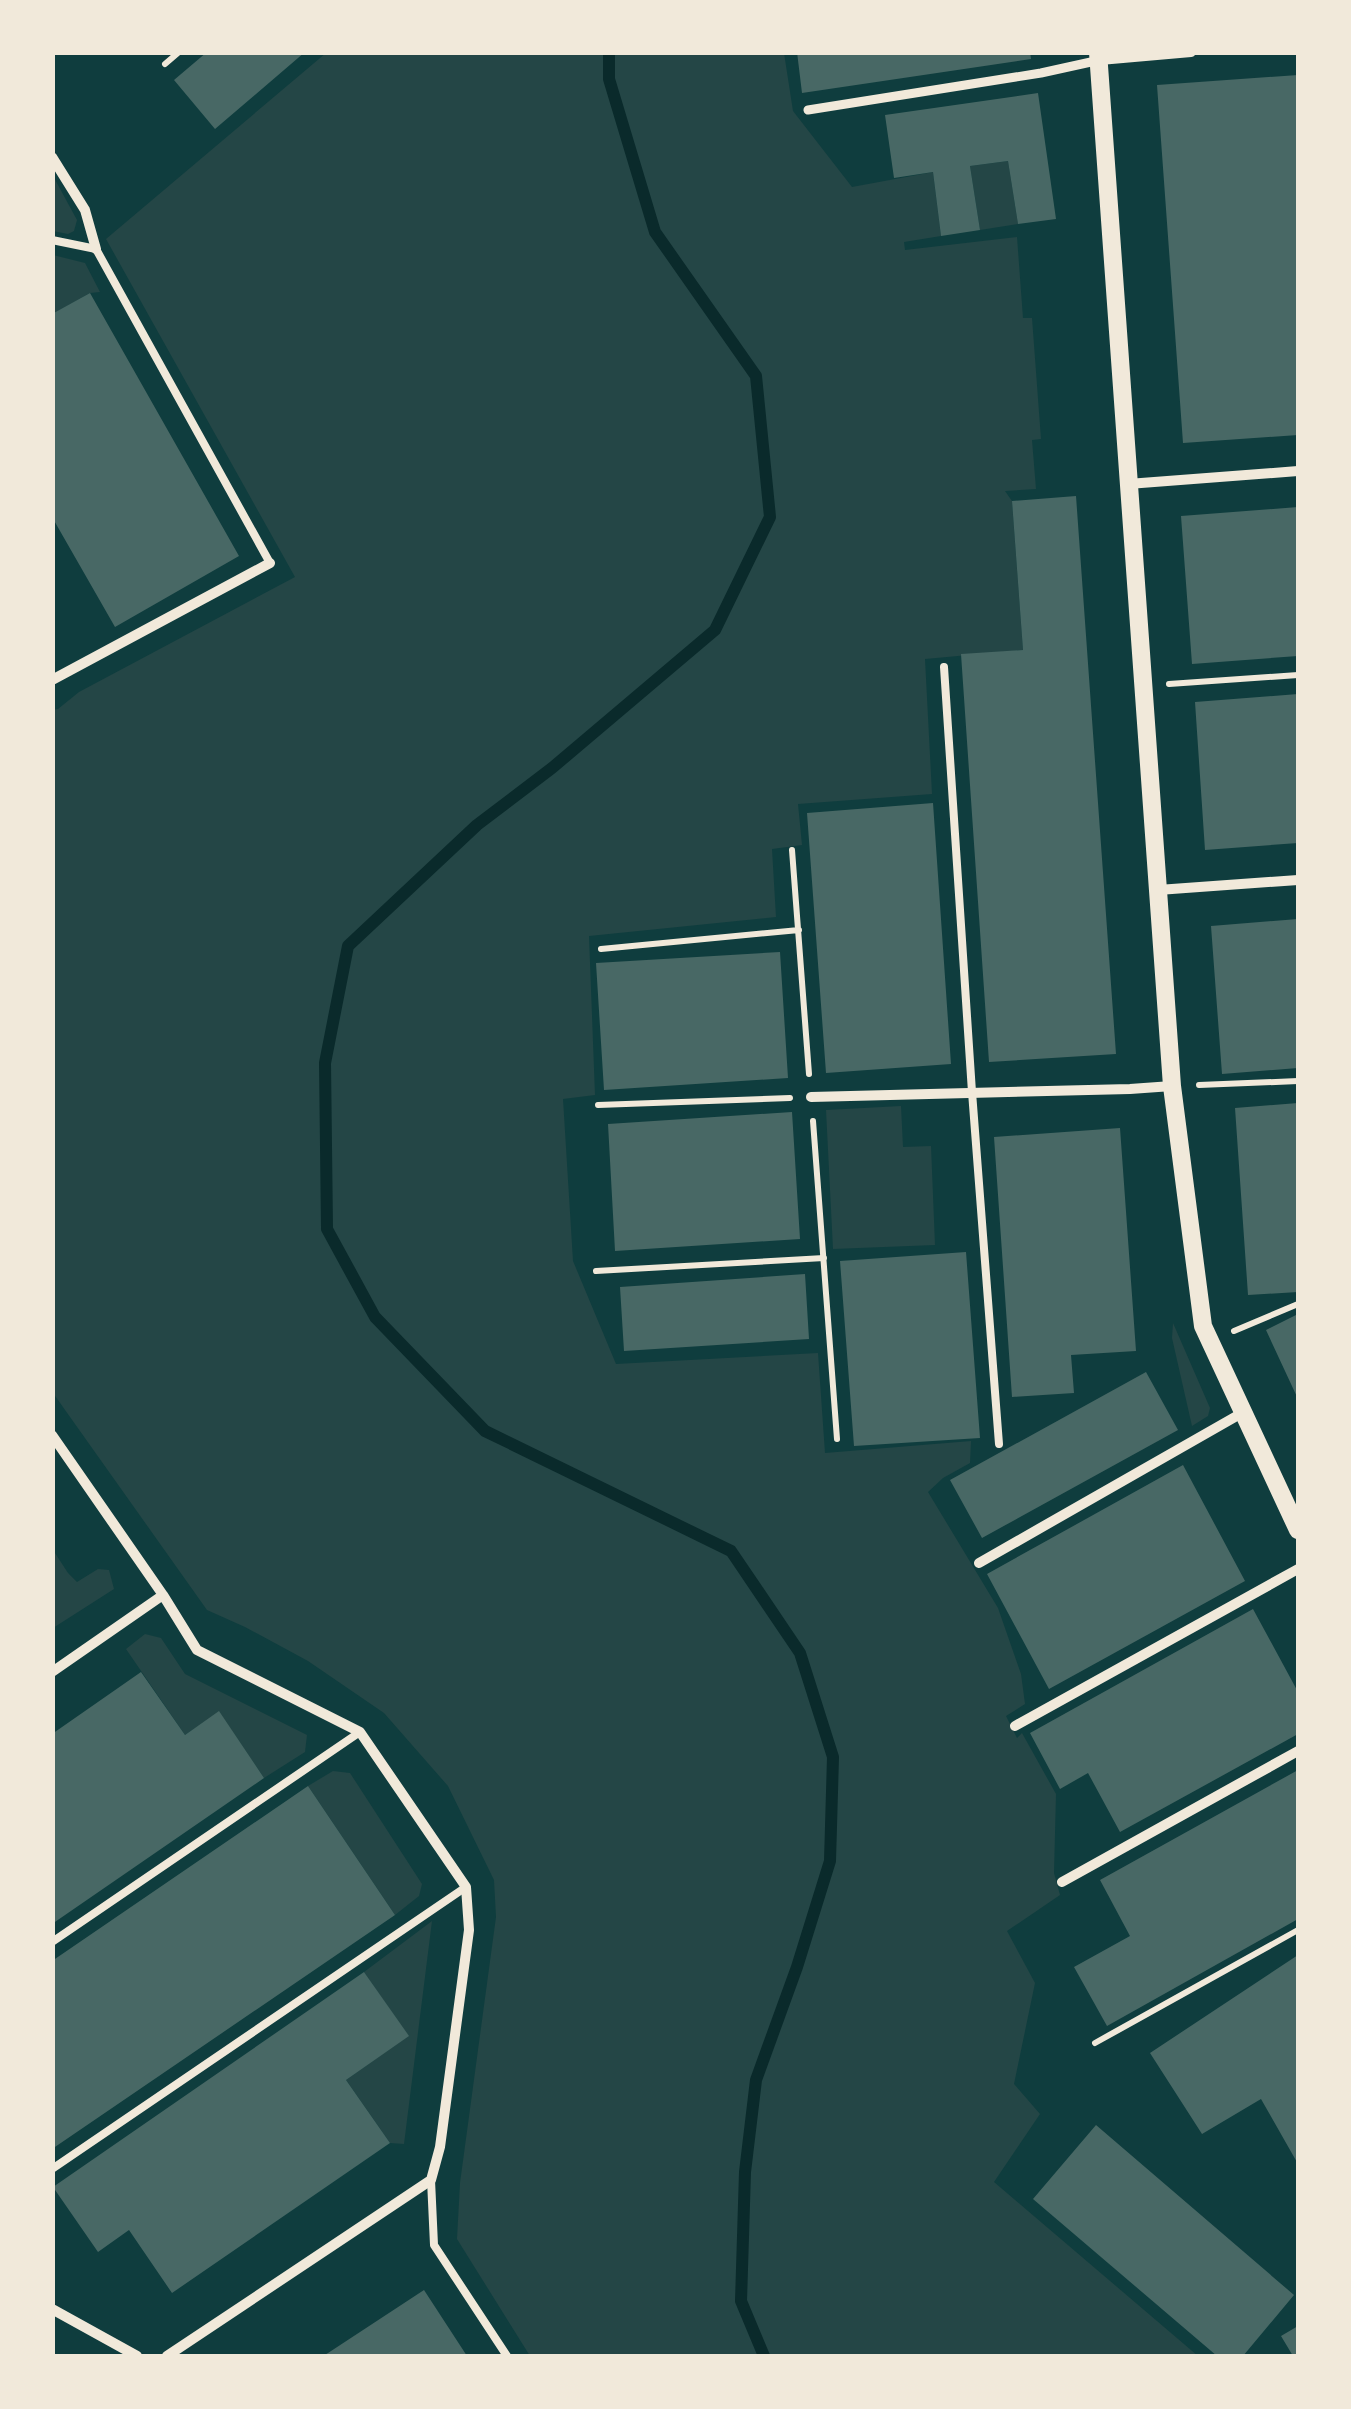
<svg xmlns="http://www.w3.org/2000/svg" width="1351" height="2409" font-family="Karla,sans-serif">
  <rect width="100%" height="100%" fill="#0f3d3e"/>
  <!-- green -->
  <path fill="#244646" d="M 326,53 L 784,53 L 793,111 L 852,187 L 933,172 L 941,236 L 904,242 L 905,250 L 1017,237 L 1023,318 L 1032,318 L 1041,439 L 1032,440 L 1036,489 L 1005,491 L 1012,501 L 1023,650 L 925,659 L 932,794 L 798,804 L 802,845 L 772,849 L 776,917 L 589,936 L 595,1095 L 563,1099 L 573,1261 L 616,1364 L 818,1353 L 825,1453 L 971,1441 L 970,1463 L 943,1478 L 928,1492 L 998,1608 L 1021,1674 L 1025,1704 L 1006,1716 L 1017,1738 L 1022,1733 L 1056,1794 L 1054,1873 L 1060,1895 L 1007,1931 L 1035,1983 L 1014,2084 L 1040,2114 L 994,2182 L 1198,2356 L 530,2356 L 457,2239 L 460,2183 L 496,1917 L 494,1880 L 448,1786 L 384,1713 L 308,1661 L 245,1627 L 207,1610 L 53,1393 L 52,710 L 58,709 L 79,692 L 295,577 L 106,239 Z
    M 1008,161 L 1018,224 L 980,230 L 970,166 Z
    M 52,174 L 77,220 L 74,231 L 68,234 L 53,231 Z
    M 53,255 L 85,263 L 100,292 L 90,293 L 53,314 Z
    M 901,1106 L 903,1147 L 931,1146 L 935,1245 L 833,1249 L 826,1110 Z
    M 1173,1323 L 1210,1408 L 1208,1416 L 1192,1426 L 1172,1338 Z
    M 53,1550 L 68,1573 L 77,1582 L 98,1569 L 109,1570 L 114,1589 L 53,1628 Z
    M 145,1634 L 161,1638 L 185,1674 L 307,1735 L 305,1752 L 264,1778 L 219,1712 L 185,1735 L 126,1649 Z
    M 333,1771 L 350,1773 L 422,1884 L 419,1896 L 395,1915 L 308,1786 Z
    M 432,1921 L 404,2144 L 390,2143 L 346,2080 L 408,2036 L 364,1972 Z"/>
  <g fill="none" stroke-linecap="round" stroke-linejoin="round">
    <!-- stream -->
    <path stroke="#0a2a2b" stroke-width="12" d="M 609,52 L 609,79 L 655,232 L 756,376 L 770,517 L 715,630 L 552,768 L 477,825 L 348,946 L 325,1063 L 327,1229 L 375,1317 L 485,1431 L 731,1551 L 800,1653 L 833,1757 L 830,1861 L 797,1967 L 756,2080 L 745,2172 L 741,2301 L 764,2356"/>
  </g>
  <!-- building -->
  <path fill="#486865" d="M 207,52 L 305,52 L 215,129 L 174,80 Z
    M 797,52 L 1030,52 L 1031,59 L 802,93 Z
    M 1298,75 L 1298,435 L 1183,443 L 1157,85 Z
    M 1038,93 L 1056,219 L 1018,224 L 1008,161 L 970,166 L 980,230 L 941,236 L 933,172 L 894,178 L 885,115 Z
    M 90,293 L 239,556 L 115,627 L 52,517 L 52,314 Z
    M 1076,496 L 1116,1054 L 989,1062 L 961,654 L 1023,650 L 1012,501 Z
    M 1298,507 L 1298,656 L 1192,664 L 1181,516 Z
    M 1298,694 L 1298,843 L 1205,850 L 1195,702 Z
    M 933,803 L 951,1064 L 826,1073 L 807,813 Z
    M 1298,919 L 1298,1068 L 1222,1074 L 1211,926 Z
    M 780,952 L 788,1078 L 604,1090 L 596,963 Z
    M 1298,1103 L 1298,1292 L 1248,1295 L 1235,1108 Z
    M 792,1112 L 800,1239 L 615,1251 L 608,1124 Z
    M 1120,1128 L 1136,1351 L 1071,1355 L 1074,1393 L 1012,1397 L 994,1137 Z
    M 966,1252 L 980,1438 L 854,1446 L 840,1261 Z
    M 805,1274 L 809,1339 L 624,1351 L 620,1287 Z
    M 1298,1314 L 1298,1399 L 1266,1330 Z
    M 1146,1372 L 1178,1430 L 982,1538 L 950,1480 Z
    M 1183,1465 L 1245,1581 L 1049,1689 L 987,1574 Z
    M 1253,1609 L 1298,1692 L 1298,1734 L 1120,1832 L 1088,1773 L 1060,1789 L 1030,1733 Z
    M 141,1672 L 185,1735 L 219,1711 L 264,1778 L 52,1924 L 52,1734 Z
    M 1298,1770 L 1298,1919 L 1107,2026 L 1074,1967 L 1130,1936 L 1100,1880 Z
    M 308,1786 L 395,1915 L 52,2149 L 52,1961 Z
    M 1298,1955 L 1298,2164 L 1261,2099 L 1202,2134 L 1150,2053 Z
    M 364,1972 L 409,2036 L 346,2080 L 390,2143 L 172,2293 L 129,2230 L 98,2252 L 53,2187 Z
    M 1096,2125 L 1294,2295 L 1243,2356 L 1217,2356 L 1033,2199 Z
    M 424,2290 L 467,2356 L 323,2356 L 328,2353 Z
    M 1298,2326 L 1298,2356 L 1293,2356 L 1281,2336 Z"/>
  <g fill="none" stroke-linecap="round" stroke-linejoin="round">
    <!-- path -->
    <path stroke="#f1e9da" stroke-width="6" d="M 165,64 L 179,52
      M 1169,684 L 1298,675
      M 792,850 L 809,1074
      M 601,949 L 799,930
      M 1199,1085 L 1298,1081
      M 598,1105 L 790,1098
      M 813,1121 L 837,1439
      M 596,1271 L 824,1258
      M 1234,1331 L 1298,1304
      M 1095,2043 L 1298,1930"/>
    <!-- service -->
    <path stroke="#f1e9da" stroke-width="8" d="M 52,240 L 96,249 L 270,563
      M 944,667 L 972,1092 L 999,1444
      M 52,1942 L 360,1732
      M 52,2169 L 466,1887
      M 431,2180 L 434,2245 L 507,2356"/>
    <!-- pedestrian -->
    <path stroke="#f1e9da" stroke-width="9" d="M 808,110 L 1041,73 L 1100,60"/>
    <!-- minor -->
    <path stroke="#f1e9da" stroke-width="10" d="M 1100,60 L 1191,52
      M 52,157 L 85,210 L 96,249
      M 1128,484 L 1298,471
      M 52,680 L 270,563
      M 1158,890 L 1298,880
      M 811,1097 L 1130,1089 L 1172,1086
      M 52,1435 L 163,1595 L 197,1650 L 360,1732 L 466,1887 L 469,1930 L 440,2147 L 431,2180 L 167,2356
      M 979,1563 L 1242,1413
      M 52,1672 L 163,1595
      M 1015,1726 L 1298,1569
      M 1062,1882 L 1298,1751
      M 52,2309 L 137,2356"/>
    <!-- tertiary -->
    <path stroke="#f1e9da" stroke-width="18" d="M 1098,52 L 1172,1086 L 1203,1326 L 1298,1530"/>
  </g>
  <!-- border -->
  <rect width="1351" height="2409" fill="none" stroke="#f1e9da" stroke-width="110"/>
</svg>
